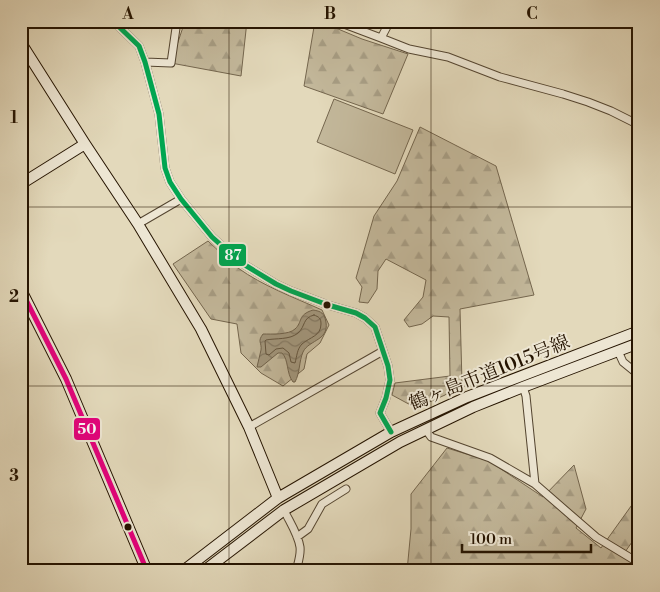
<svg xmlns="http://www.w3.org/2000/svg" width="660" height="592" font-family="'Libre Bodoni','Noto Serif JP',serif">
  <defs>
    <pattern id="forest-firs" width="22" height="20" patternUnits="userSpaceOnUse" patternTransform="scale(1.25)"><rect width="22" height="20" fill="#c3b89b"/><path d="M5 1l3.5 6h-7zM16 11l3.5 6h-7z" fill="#a79d84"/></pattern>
    <pattern id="water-waves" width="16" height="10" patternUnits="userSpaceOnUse" patternTransform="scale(1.25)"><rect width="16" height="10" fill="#a2967c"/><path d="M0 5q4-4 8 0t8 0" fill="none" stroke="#847963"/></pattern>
  </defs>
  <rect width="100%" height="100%" fill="#e3d9bb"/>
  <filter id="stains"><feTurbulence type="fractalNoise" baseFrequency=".004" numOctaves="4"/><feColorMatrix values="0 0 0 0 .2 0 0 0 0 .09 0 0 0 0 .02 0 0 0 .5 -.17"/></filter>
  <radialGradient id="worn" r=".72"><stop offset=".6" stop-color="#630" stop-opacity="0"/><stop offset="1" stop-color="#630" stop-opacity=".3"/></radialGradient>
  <!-- forest -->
  <path fill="url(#forest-firs)" stroke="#74664e" d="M 185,21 L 247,21 L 241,76 L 171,63 Z
    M 315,21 L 319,21 L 362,39 L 408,54 L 383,114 L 304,86 Z
    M 420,127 L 496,166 L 534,295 L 460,309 L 462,383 L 445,395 L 416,408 L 392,395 L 395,383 L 450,376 L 449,317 L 433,316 L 422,324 L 409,327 L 404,320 L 423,297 L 426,280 L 386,259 L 378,271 L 377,289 L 368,303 L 359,302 L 362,287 L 356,278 L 374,216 L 397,181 Z
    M 208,241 C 218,250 227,260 238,268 C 263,286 293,297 322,310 L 329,325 L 320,343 L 307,354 L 304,369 L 283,386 L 261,373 L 241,353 L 237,324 L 211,319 L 173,264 Z
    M 447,448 L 489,461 L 543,497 L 574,465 L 586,509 L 576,528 L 601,548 L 639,495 L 639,532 L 625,552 L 639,564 L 639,571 L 407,571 L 411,529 L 411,494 Z"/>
  <!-- pitch -->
  <path fill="#c3b89b" stroke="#74664e" d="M 334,99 L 413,130 L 395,174 L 317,142 Z"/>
  <!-- water -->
  <path fill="url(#water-waves)" stroke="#70624b" d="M 313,310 C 319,311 323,312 325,318 C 332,341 309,339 303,352 C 299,361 300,373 295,382 L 293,382 C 286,373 289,360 282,353 L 278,353 L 261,367 L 257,367 C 258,361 260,356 261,350 C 262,342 257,342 263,334 C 271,334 289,335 295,329 C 303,322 297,315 313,310 Z"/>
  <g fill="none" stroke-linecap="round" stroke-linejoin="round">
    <!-- shore -->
    <path stroke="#64553e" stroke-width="1" d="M 314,315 C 319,317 321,318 321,324 C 321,336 310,337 302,344 C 297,349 297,356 295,363 L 291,362 L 289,353 L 283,348 L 276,349 L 269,355 L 266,354 L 265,341 L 266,340 C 276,338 290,340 298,333 C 306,326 302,318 314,315 Z"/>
    <defs>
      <path id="street" d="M 113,21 L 139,46 L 145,62 L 159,114 L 165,168 L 170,182 L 181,199 L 212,237 L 240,262 L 276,284 L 291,291 L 328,305 L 356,313 L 365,318 L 375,327 L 388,366 L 390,380 L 386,398 L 380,413 L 391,432
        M 336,21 L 381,38
        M 390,21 L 381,38 L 409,49 L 448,57 L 500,77 L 563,94 L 588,102 L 611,111 L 639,125
        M 145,62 L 171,63 L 177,21
        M 138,224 L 181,199
        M 618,351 L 623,362 L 639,375
        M 523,387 L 526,396 L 535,484
        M 249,427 L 383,351
        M 426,430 L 431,437 L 490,458 L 535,484 L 596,537 L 639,563
        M 284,510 C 289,521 298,534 300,547 C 301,555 298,563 296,571
        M 297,537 L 308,529 L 322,504 L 346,489"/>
      <path id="secondary" d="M 21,43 L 85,144 L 138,224 L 201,329 L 249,427 L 278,498
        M 21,184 L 85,144
        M 21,290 L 66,379 L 147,571
        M 183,571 L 278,498 L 391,432 L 467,397 L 639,331
        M 204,571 L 284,510 L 400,442 L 473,407 L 523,387 L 639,343"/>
    </defs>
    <!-- street casing -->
    <use href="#street" stroke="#544530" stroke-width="9"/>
    <!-- secondary casing -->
    <use href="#secondary" stroke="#251401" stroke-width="12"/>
    <!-- street -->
    <use href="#street" stroke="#ede6d3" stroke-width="7"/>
    <!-- secondary -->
    <use href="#secondary" stroke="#ede6d3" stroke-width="10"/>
    <defs>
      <path id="bus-1" d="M 113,21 L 139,46 L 145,62 L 159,114 L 165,168 L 170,182 L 181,199 L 212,237 L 240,262 L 276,284 L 291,291 L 328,305 L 356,313 L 365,318 L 375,327 L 388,366 L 390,380 L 386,398 L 380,413 L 391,432"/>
      <path id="bus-2" d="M 21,290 L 66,379 L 147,571"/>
    </defs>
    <!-- bus-1 casing -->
    <use href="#bus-1" stroke="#ede6d3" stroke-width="9"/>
    <!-- bus-2 casing -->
    <use href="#bus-2" stroke="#ede6d3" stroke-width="9"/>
    <!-- bus-1 -->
    <use href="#bus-1" stroke="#00a651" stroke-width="5"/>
    <!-- bus-2 -->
    <use href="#bus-2" stroke="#e5007d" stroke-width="5"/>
  </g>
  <!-- grid -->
  <path fill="none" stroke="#251401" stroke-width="1" stroke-opacity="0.55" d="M 229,21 L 229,571M 431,21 L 431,571M 21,207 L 639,207M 21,386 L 639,386"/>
  <!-- markers -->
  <g fill="#251401" stroke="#ede6d3" stroke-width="2">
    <circle cx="327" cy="305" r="4.5"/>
    <circle cx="128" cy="527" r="4.5"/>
  </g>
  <g text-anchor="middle" stroke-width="4" stroke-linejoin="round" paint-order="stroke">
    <!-- street labels -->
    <g font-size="19" fill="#251401" stroke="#ede6d3">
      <text transform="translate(489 372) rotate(-22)" y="7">鶴ヶ島市道1015号線</text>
    </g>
  </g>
  <g stroke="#ede6d3" stroke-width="2">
    <rect x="218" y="243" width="29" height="24" rx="5" fill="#00a651"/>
    <rect x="73" y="417" width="28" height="24" rx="5" fill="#e5007d"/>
  </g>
  <g font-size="14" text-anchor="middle" font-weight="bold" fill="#fff">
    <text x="233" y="260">87</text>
    <text x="87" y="434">50</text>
  </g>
  <!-- margin -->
  <rect width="660" height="592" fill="none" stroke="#e3d9bb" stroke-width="55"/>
  <!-- scale -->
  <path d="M462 544v8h129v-8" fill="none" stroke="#251401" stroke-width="2.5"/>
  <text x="470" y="544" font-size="15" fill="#251401" stroke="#ede6d3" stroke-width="4" paint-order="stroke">100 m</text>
  <rect x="28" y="28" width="604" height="536" fill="none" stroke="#251401" stroke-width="2"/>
  <g font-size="16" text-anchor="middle" font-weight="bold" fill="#251401">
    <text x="128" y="19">A</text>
    <text x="330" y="19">B</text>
    <text x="532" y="19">C</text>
    <text x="14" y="123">1</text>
    <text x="14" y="302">2</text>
    <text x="14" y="481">3</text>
  </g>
  <rect width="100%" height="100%" filter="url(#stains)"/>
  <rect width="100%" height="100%" fill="url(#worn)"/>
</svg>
